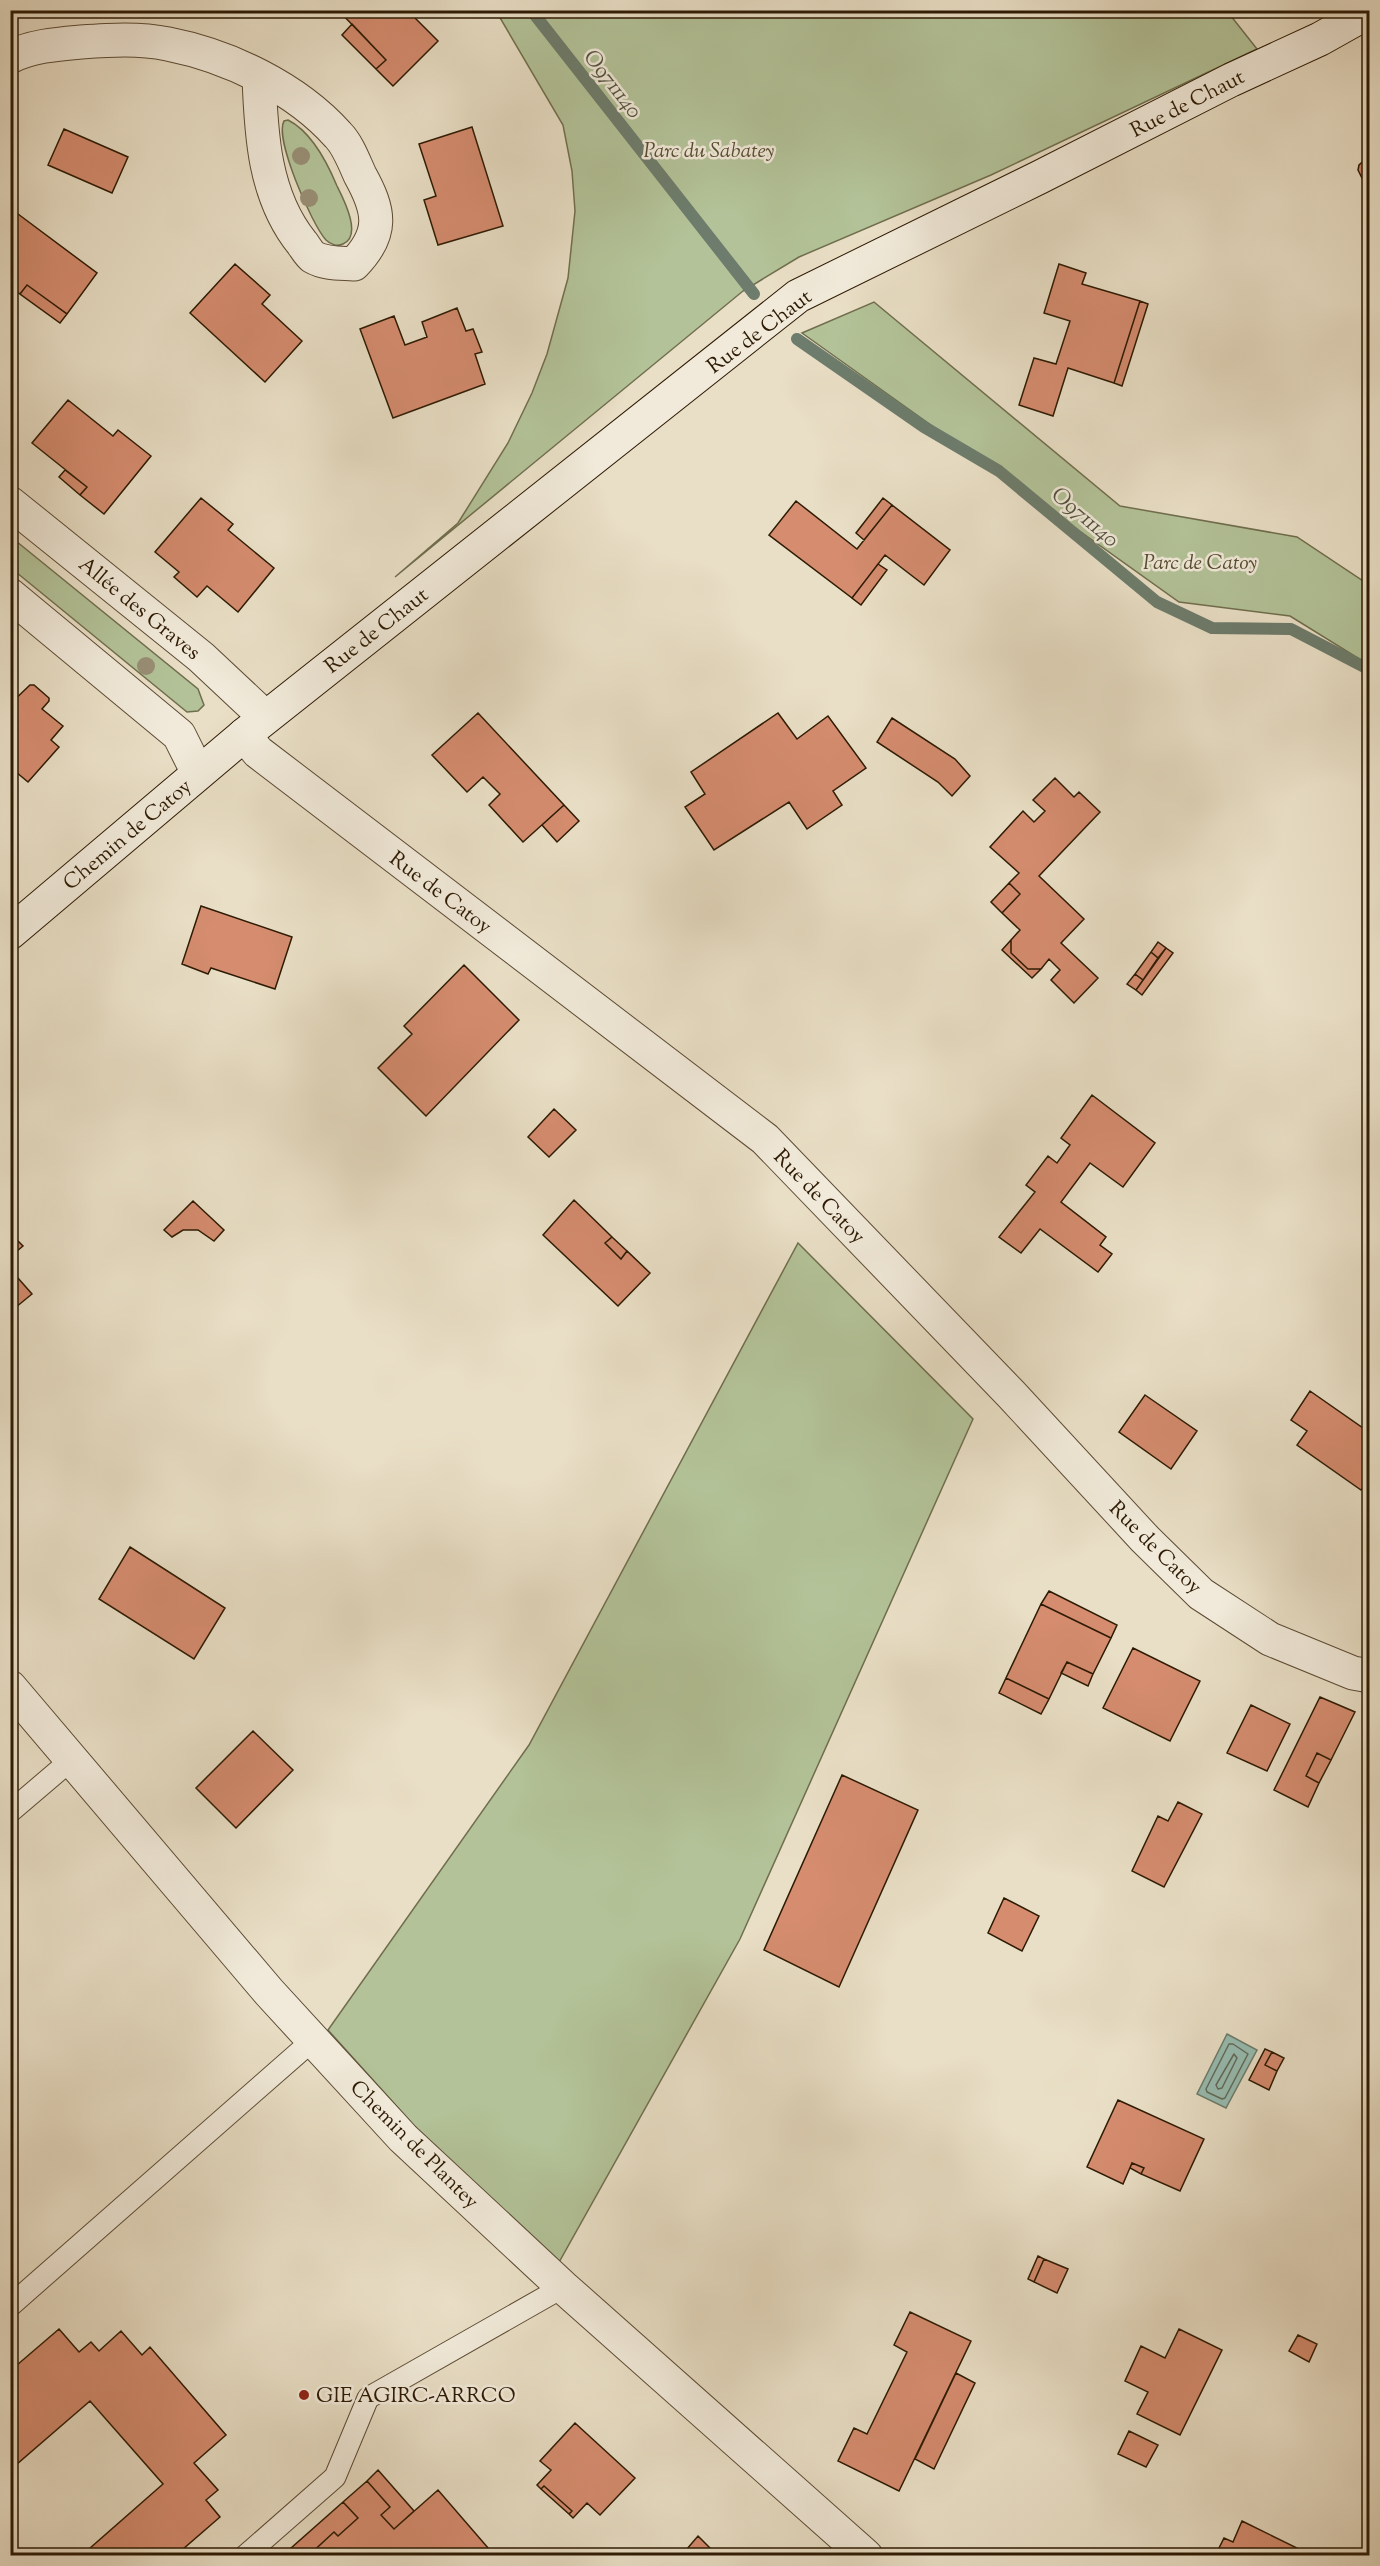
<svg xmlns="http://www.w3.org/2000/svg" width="1380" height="2566" font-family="'Sorts Mill Goudy',serif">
  <rect width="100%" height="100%" fill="#e9dfc6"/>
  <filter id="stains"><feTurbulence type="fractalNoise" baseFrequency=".00333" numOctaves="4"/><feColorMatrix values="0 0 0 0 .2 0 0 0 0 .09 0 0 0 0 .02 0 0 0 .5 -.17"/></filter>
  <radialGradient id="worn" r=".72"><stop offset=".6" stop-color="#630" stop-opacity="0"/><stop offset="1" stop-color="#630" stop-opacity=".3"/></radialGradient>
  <!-- green -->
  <path fill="#b3c298" stroke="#706e4e" stroke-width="1.5" d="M 496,11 L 1227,11 L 1257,49 L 991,175 L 799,257 L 743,291 L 395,577 L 458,523 L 508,443 L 532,393 L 547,354 L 568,278 L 575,211 L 572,171 L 563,125 Z
    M 288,120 C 312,132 327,162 337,186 C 343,198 363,236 343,244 C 337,247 330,244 326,240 C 312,225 274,138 284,121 Z
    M 874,302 L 1120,506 L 1297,537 L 1369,585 L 1369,665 L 1290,616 L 1179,602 L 802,333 Z
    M 11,537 L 198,689 L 204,705 L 198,711 L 187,712 L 11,568 Z
    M 798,1243 L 973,1419 L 740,1939 L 558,2264 L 418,2130 L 328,2030 L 529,1745 Z"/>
  <!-- water -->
  <path fill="#97bdb2" stroke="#6d7c6c" stroke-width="1.5" d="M 1227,2034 L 1257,2050 L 1226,2108 L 1197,2094 Z"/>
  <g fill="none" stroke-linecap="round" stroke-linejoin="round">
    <!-- shore -->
    <path stroke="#626c5a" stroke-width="1.5" d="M 1229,2044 L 1233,2044 L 1248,2054 L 1225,2098 L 1222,2099 L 1207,2092 L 1206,2089 Z
      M 1234,2054 L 1237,2058 L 1222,2088 L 1218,2089 L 1216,2085 Z"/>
    <!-- stream -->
    <path stroke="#6d7c6c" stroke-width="12" d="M 531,10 L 754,294
      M 797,339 L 924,427 L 999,471 L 1157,602 L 1212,628 L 1291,629 L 1370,670"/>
  </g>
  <!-- building -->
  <path fill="#d58c6f" stroke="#2d1a03" stroke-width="1.5" d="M 407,10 L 438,41 L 393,86 L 376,69 L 386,60 L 339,11 Z
    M 352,24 L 386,60 L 376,69 L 342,35 Z
    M 472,127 L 503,226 L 438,245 L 424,200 L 436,196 L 419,144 Z
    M 64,129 L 128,157 L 112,193 L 48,165 Z
    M 1367,158 L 1370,158 L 1370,180 L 1362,178 L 1358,170 L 1359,165 Z
    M 10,208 L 97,273 L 67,314 L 27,285 L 20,294 L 10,287 Z
    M 235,264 L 270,295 L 262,304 L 302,341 L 265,382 L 190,313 Z
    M 1059,264 L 1086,273 L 1082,284 L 1140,301 L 1114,383 L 1068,368 L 1053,416 L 1019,405 L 1034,358 L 1056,364 L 1070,321 L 1044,313 Z
    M 27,285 L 67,314 L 60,323 L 20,294 Z
    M 1140,301 L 1148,304 L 1122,386 L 1114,383 Z
    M 457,308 L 466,331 L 473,329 L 482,352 L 475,354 L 485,384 L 393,418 L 360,329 L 394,316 L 405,345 L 427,337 L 422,322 Z
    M 68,400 L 113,436 L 118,430 L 151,456 L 104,514 L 80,495 L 87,487 L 32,443 Z
    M 65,470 L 87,487 L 80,495 L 59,477 Z
    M 201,498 L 233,524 L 228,530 L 274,568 L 238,612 L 207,586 L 197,597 L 174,577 L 179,572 L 155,552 Z
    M 883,498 L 892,505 L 864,540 L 856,533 Z
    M 796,501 L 857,549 L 892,505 L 950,550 L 924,585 L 885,555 L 852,598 L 769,535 Z
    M 878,564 L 887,570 L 861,605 L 852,598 Z
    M 30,685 L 34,685 L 49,698 L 49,701 L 42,709 L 63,726 L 51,740 L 59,747 L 28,782 L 10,767 L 10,704 Z
    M 478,713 L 564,805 L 523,842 L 489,805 L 500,794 L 483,777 L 467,792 L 432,755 Z
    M 778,713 L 797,739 L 828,716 L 866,768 L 833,791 L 842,805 L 807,829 L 789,802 L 714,850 L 685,807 L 705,794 L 691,772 Z
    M 892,718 L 955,759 L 970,776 L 952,796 L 938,782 L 877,742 Z
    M 1055,778 L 1074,797 L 1079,792 L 1100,812 L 1039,876 L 1084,919 L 1061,943 L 1098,978 L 1074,1003 L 1051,980 L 1060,970 L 1049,959 L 1041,969 L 1028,969 L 1011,953 L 1011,940 L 1020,930 L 1002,913 L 1020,894 L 1009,883 L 1019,873 L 990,847 L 1023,811 L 1034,822 L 1045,811 L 1033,800 Z
    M 564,805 L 579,821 L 557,842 L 542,825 Z
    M 1009,883 L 1020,894 L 1002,913 L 991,902 Z
    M 201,906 L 292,937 L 275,989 L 211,968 L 208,974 L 182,964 Z
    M 1011,940 L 1011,953 L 1028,969 L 1041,969 L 1032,978 L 1002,950 Z
    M 1158,942 L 1166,948 L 1158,958 L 1151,952 Z
    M 1166,948 L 1173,953 L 1142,995 L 1136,990 Z
    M 1151,952 L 1158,958 L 1143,980 L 1135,974 Z
    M 464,965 L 519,1020 L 426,1116 L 378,1068 L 412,1034 L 404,1026 Z
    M 1135,974 L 1143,980 L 1136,990 L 1127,984 Z
    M 1092,1095 L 1155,1143 L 1123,1187 L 1090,1163 L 1061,1202 L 1106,1237 L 1100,1245 L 1112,1254 L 1098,1272 L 1040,1229 L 1021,1253 L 999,1237 L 1035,1192 L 1026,1185 L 1048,1156 L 1057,1163 L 1070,1145 L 1061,1138 Z
    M 554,1109 L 576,1130 L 549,1157 L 528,1137 Z
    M 574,1200 L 612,1237 L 605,1243 L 621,1259 L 627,1251 L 650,1273 L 618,1306 L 543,1235 Z
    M 193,1201 L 224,1230 L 214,1241 L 198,1230 L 183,1230 L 172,1237 L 164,1230 Z
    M 10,1233 L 23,1246 L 10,1257 Z
    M 612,1237 L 627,1251 L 621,1259 L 605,1243 Z
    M 10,1269 L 32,1294 L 10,1312 Z
    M 1310,1391 L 1370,1433 L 1370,1478 L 1361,1490 L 1297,1445 L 1307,1431 L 1291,1420 Z
    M 1145,1395 L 1197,1431 L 1171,1469 L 1119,1432 Z
    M 130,1547 L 225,1608 L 194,1659 L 99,1599 Z
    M 1049,1591 L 1117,1625 L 1111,1638 L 1041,1604 Z
    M 1041,1604 L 1111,1638 L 1093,1674 L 1067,1662 L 1049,1699 L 1006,1678 Z
    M 1133,1648 L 1200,1681 L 1170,1741 L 1103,1708 Z
    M 1067,1662 L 1093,1674 L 1088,1686 L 1061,1673 Z
    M 1006,1678 L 1049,1699 L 1041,1714 L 999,1693 Z
    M 1320,1697 L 1355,1712 L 1331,1760 L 1317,1753 L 1306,1776 L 1319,1783 L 1308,1807 L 1274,1790 Z
    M 1251,1705 L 1290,1724 L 1267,1771 L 1227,1753 Z
    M 253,1731 L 293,1770 L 236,1828 L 196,1788 Z
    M 1317,1753 L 1331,1760 L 1319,1783 L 1306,1776 Z
    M 842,1775 L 918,1810 L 839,1987 L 764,1950 Z
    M 1178,1802 L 1202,1814 L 1164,1887 L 1132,1871 L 1158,1816 L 1168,1821 Z
    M 1004,1898 L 1039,1916 L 1022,1951 L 988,1933 Z
    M 1265,2049 L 1272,2052 L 1265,2065 L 1277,2071 L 1269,2090 L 1249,2080 Z
    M 1272,2052 L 1284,2058 L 1277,2071 L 1265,2065 Z
    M 1118,2100 L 1204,2139 L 1180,2191 L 1141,2174 L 1144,2168 L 1132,2163 L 1123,2184 L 1087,2167 Z
    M 1132,2163 L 1144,2168 L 1141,2174 L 1130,2168 Z
    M 1038,2256 L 1044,2259 L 1034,2282 L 1028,2279 Z
    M 1044,2259 L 1068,2269 L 1057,2293 L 1034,2282 Z
    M 910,2312 L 971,2341 L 899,2491 L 838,2461 L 854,2428 L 867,2434 L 907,2352 L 894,2345 Z
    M 59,2329 L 79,2352 L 91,2342 L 99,2351 L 121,2331 L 142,2355 L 150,2347 L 226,2435 L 194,2463 L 218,2490 L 206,2500 L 220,2517 L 175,2556 L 81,2556 L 163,2484 L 90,2401 L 10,2470 L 10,2371 Z
    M 1179,2329 L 1222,2350 L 1180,2435 L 1137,2414 L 1148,2392 L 1125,2381 L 1141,2346 L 1165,2358 Z
    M 1298,2335 L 1317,2344 L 1309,2362 L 1289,2351 Z
    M 956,2373 L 975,2383 L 934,2469 L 915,2459 Z
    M 575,2423 L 635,2478 L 600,2515 L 587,2503 L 573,2518 L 569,2514 L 572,2511 L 544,2486 L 541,2489 L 537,2485 L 551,2470 L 540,2461 Z
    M 1129,2431 L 1158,2445 L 1146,2467 L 1118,2454 Z
    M 378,2470 L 414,2511 L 394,2529 L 381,2515 L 390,2507 L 367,2481 Z
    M 367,2481 L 390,2507 L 381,2515 L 394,2529 L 438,2490 L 495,2556 L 308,2556 L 334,2532 L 338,2536 L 358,2518 L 343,2502 Z
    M 544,2486 L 572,2511 L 569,2514 L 541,2489 Z
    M 343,2502 L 358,2518 L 338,2536 L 334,2532 L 308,2556 L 282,2556 Z
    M 1242,2521 L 1311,2555 L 1311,2556 L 1215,2556 L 1224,2538 L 1233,2542 Z
    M 698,2536 L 716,2554 L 681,2556 Z
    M 10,2542 L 22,2556 L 10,2556 Z"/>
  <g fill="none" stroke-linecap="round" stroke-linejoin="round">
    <defs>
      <path id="lane" d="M 10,1812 L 71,1760
        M 10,2306 L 313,2040
        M 245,2556 L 335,2477 L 368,2398 L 563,2287"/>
      <path id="street" d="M 10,57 C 31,46 58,44 81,42 C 110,40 139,38 168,44 C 229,56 296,88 338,135 C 348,145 354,162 360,175 C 380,211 384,233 354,264 C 341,263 325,264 313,257 C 309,254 305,247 302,243 C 264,196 261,134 259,77
        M 10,503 L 201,657 L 265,717
        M 10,595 L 179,735 L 198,773
        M 244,735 L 258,752 L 765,1139 L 1011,1394 L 1145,1539 L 1201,1594 L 1270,1639 L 1353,1673 L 1370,1676
        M 10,1687 L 269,1992 L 403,2138 L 563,2287 L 866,2556"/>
      <path id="secondary" d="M 10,933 L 244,735 L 798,296 L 1040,177 L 1231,80 L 1320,39 L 1370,11"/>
    </defs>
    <!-- lane casing -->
    <use href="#lane" stroke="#5c4b34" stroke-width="23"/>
    <!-- street casing -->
    <use href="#street" stroke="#5c4b34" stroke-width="35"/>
    <!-- secondary casing -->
    <use href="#secondary" stroke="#2d1a03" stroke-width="35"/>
    <!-- lane -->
    <use href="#lane" stroke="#f1eada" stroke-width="21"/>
    <!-- street -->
    <use href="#street" stroke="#f1eada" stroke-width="33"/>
    <!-- secondary -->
    <use href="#secondary" stroke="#f1eada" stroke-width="33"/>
  </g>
  <!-- trees -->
  <g fill="#988e74">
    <circle cx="301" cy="156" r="9"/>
    <circle cx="309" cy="198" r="9"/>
    <circle cx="146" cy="666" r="9"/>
  </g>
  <!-- markers -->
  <circle fill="#8f2418" stroke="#f1eada" stroke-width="2" cx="304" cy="2395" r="6"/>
  <g text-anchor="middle" stroke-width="5" stroke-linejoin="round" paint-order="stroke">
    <!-- street labels -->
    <g font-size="21" fill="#2d1a03" stroke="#f1eada">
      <text transform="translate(1187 103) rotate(-27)" y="7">Rue de Chaut</text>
      <text transform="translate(759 331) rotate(-37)" y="7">Rue de Chaut</text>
      <text transform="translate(140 608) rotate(39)" y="7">Allée des Graves</text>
      <text transform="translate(376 630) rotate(-38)" y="7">Rue de Chaut</text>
      <text transform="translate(127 834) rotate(-40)" y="7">Chemin de Catoy</text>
      <text transform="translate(441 892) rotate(37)" y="7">Rue de Catoy</text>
      <text transform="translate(820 1196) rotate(46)" y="7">Rue de Catoy</text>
      <text transform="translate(1156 1547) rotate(45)" y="7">Rue de Catoy</text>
      <text transform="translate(415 2144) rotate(45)" y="7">Chemin de Plantey</text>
    </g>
    <!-- park labels -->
    <g font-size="21" font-style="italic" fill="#554c30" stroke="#f1eada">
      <text x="709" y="157">Parc du Sabatey</text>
      <text x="1200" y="569">Parc de Catoy</text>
    </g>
    <!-- poi labels -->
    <g font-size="21" fill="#2d1a03" stroke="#f1eada" text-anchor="start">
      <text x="316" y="2402">GIE AGIRC-ARRCO</text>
    </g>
    <!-- water labels -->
    <g font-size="22" font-style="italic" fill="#525340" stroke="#f1eada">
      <text transform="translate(614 83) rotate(52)" y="8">O9711140</text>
      <text transform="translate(1086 516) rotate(40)" y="8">O9711140</text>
    </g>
  </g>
  <!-- margin -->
  <rect width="1380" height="2566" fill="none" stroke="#e9dfc6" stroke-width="36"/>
  <rect x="12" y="12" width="1356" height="2542" fill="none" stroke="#2d1a03" stroke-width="3"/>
  <rect x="18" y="18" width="1344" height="2530" fill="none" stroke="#2d1a03" stroke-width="1.5"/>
  <rect width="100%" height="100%" filter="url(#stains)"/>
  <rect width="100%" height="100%" fill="url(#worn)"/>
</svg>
